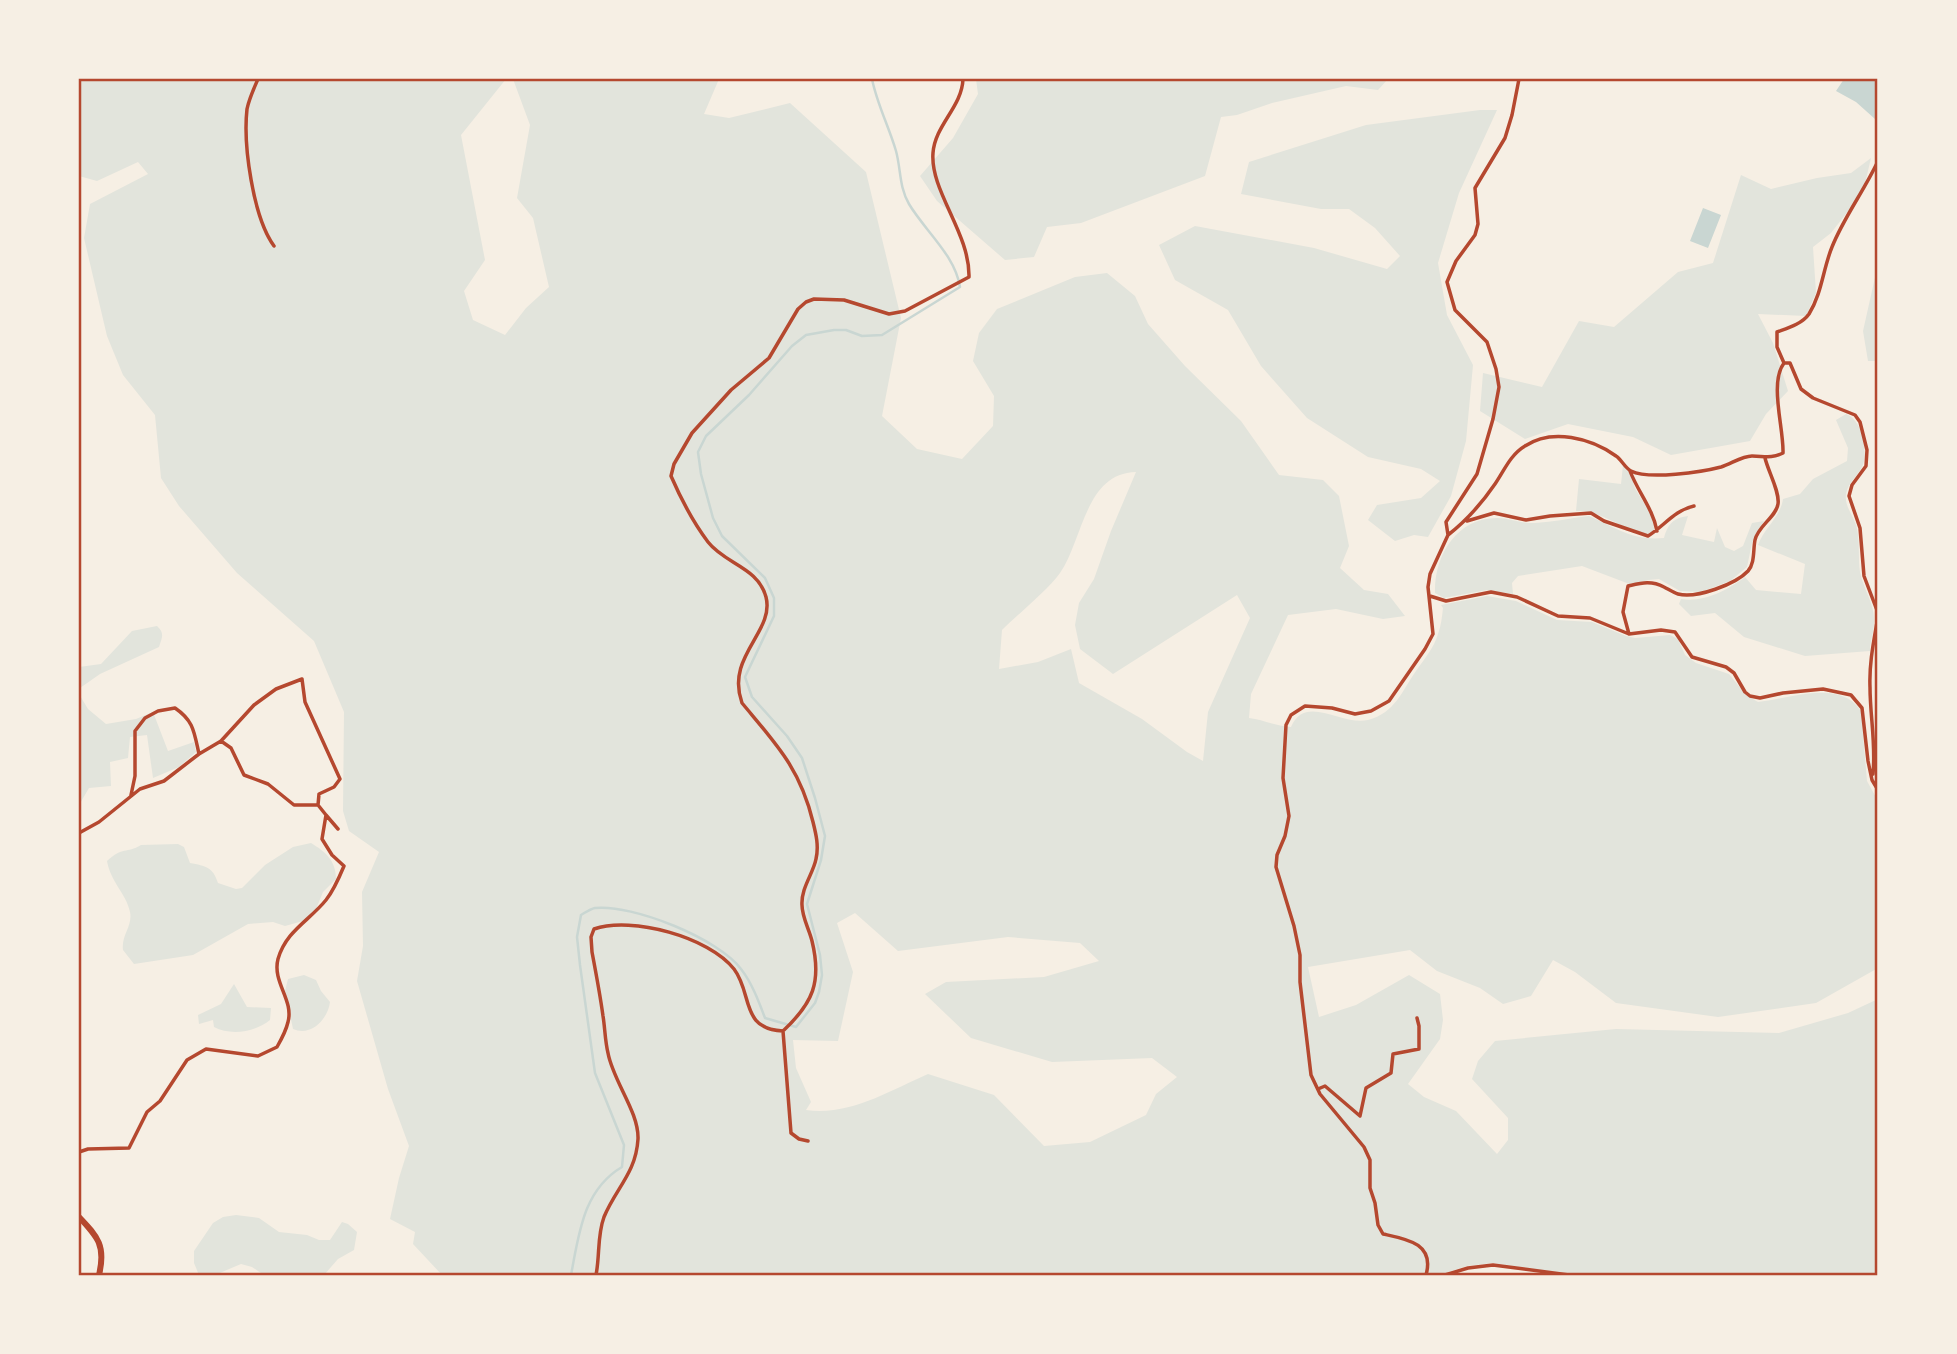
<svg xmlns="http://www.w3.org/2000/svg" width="1957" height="1354" font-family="'Archivo Narrow',sans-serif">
  <rect width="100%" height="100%" fill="#f6efe4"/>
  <!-- green -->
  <path fill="#e2e4dc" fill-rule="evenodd" d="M 79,79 L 506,79 L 461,135 L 485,260 L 464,291 L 473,320 L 505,335 L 526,308 L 549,287 L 533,218 L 517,198 L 530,125 L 513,79 L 719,79 L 704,114 L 729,118 L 790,103 L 866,172 L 901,318 L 882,416 L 917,449 L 962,459 L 993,426 L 994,396 L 973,361 L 979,333 L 997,309 L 1075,277 L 1107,273 L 1135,296 L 1148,324 L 1185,366 L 1241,421 L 1279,475 L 1323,480 L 1339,496 L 1349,546 L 1340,568 L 1364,590 L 1388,594 L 1405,616 L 1383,619 L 1336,609 L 1288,615 L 1251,694 L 1249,718 C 1264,720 1276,726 1291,727 C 1305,693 1342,726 1368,720 C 1395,713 1402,691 1416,671 C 1424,659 1434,648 1438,634 C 1441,626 1442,617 1443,608 L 1441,605 L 1487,596 L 1516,601 L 1557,620 L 1592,622 L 1626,636 L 1635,638 L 1670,635 L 1678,639 L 1685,655 L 1696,663 L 1729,674 L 1746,695 L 1758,702 C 1788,699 1840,678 1861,711 L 1867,781 L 1878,801 L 1878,968 L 1816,1003 L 1718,1017 L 1616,1003 L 1575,972 L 1553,960 L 1531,996 L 1503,1004 L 1480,988 L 1437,971 L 1410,950 L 1308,967 L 1319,1017 L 1356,1005 L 1409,975 L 1440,994 L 1443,1020 L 1440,1039 L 1408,1084 L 1424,1097 L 1456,1111 L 1497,1154 L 1508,1140 L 1508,1118 L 1472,1079 L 1478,1061 L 1495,1041 L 1616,1029 L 1779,1033 L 1848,1013 L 1878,999 L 1878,1275 L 1574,1275 L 1493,1263 L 1467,1266 L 1440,1275 L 442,1275 L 413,1244 L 415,1232 L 390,1219 L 399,1178 L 409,1146 L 388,1089 L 357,981 L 363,946 L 362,892 L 379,852 L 349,831 L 343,811 L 344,712 L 314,641 L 237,573 L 179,506 L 161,478 L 155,415 L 123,375 L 107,336 L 84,238 L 90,204 L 148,174 L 138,162 L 97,181 L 79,176 ZM 1136,472 L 1111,531 L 1094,579 L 1079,603 L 1075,625 L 1080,649 L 1113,674 L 1237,595 L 1250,618 L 1208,712 L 1203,761 L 1187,752 L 1142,719 L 1079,683 L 1071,649 L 1038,662 L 999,669 L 1002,630 C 1018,614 1048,590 1060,573 C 1083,540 1085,473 1136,472 ZM 855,913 L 898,951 L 1008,937 L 1080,943 L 1099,961 L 1044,977 L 946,982 L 925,994 L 971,1038 L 1052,1062 L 1152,1058 L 1177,1077 L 1156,1094 L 1146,1115 L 1090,1142 L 1044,1146 L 994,1095 L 928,1074 C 889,1091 850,1116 806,1110 L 811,1102 L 796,1068 L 793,1040 L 838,1041 L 853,972 L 837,923 Z
    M 976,79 L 1388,79 L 1378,90 L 1346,86 L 1272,103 L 1237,115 L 1221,117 L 1205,176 L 1081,223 L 1047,227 L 1034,257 L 1005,260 L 937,201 L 920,176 L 953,138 L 978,94 Z
    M 1480,110 L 1497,110 L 1459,193 L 1438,263 L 1447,315 L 1473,365 L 1466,441 L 1451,496 L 1428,537 L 1414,535 L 1395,541 L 1368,520 L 1377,505 L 1421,498 L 1440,481 L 1421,469 L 1368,457 L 1307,418 L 1261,366 L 1228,310 L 1175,280 L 1159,245 L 1195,226 L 1314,248 L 1387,269 L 1400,256 L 1375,228 L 1349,209 L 1321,209 L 1241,194 L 1249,162 L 1366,125 Z
    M 1871,158 L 1863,192 L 1831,233 L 1813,247 L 1816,293 L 1806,316 L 1758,314 L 1773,343 L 1788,391 L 1766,414 L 1750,441 L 1671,455 L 1633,437 L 1568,424 L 1525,439 L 1480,411 L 1483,373 L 1542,387 L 1579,321 L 1614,327 L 1678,272 L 1713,263 L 1741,175 L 1771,189 L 1817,178 L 1851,173 Z
    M 1878,264 L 1878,361 L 1868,361 L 1863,331 Z
    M 1846,414 C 1861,419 1867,447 1864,461 C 1862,473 1848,481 1846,494 C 1844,507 1855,517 1857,529 C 1860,543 1858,558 1860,572 C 1863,588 1874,603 1874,619 C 1875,630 1870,640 1870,651 L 1805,656 L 1744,637 L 1715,613 L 1691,616 L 1679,604 L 1681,599 C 1703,603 1728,590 1745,577 L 1756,590 L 1801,594 L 1805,564 L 1758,545 C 1764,528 1781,516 1783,499 L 1800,494 L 1813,479 L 1847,461 L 1848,448 L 1836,420 Z
    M 1623,465 C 1636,477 1630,477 1636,490 C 1643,503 1655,514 1654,531 L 1650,534 C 1624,532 1601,509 1576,511 L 1579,479 L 1621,484 Z
    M 1589,516 C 1616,528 1633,541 1664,538 C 1668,524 1673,518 1688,516 L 1682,535 L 1714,542 L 1717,528 L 1725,547 L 1734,551 L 1743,546 L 1752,523 L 1764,521 L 1752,543 L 1747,567 L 1730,581 L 1701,592 L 1680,591 L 1659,579 L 1648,580 L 1632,585 L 1582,566 L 1518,576 L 1512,583 L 1513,594 L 1487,590 L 1444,598 L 1435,593 C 1434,555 1457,518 1497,518 C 1510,518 1522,524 1535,523 C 1553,522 1571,518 1589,516 Z
    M 157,626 C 165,633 162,638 159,647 L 100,674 L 80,688 L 79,694 L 79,667 L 101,664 L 132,631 Z
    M 79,694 L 88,709 L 106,724 L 136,719 L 153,712 L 168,751 L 194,742 L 196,752 L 179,767 L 153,778 L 147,735 L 130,737 L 128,758 L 110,762 L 111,786 L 89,788 L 79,805 Z
    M 311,843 C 326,852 336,861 336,879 L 323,892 L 316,909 L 303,921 L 285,926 L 273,922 L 248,924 L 193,955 L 134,964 L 123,950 C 121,935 133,926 130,912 C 126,893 111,883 107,861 C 123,846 126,854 141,845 L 178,844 L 184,847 L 190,863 C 206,866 213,867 218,883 L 236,889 L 242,888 L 265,865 L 293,847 Z
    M 304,975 L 316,980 L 321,991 L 330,1002 C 328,1019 311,1037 293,1029 L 285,991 L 288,979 Z
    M 234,984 L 247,1007 L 271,1008 L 270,1020 C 255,1032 231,1036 214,1027 L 213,1020 L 199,1024 L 198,1015 L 221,1004 Z
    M 236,1215 L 259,1218 L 279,1232 L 307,1235 L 319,1240 L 330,1240 L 342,1222 L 348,1224 L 357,1232 L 354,1250 L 338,1259 L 324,1275 L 264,1275 L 252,1267 L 241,1264 L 215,1275 L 199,1275 L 194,1263 L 194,1251 L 213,1223 L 223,1217 Z"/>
  <!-- water -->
  <path fill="#c9d6d2" d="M 1844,79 L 1878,79 L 1875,119 L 1856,102 L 1836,91 Z
    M 1703,208 L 1721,215 L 1708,248 L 1690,241 Z"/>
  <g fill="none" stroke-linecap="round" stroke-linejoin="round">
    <!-- stream -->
    <path stroke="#c9d6d2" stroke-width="2.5" d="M 571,1275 C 579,1234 583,1190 622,1167 L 624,1145 L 595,1073 L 580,965 L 577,937 L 581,915 C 586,912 590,909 595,908 C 633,904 719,939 741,969 C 752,983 759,1002 765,1018 L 796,1027 L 815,1003 L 819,992 L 822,975 L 820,955 L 807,904 L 821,860 L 825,836 L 815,798 L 802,758 L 787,736 L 752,697 L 745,677 L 774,616 L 774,598 L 765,578 L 722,536 L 713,518 L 701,474 L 698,452 L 706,436 L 749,395 L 792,346 L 806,335 L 834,330 L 846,330 L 862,336 L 882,335 L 960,287 C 955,255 925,231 909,204 C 899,187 901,169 896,151 C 889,127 877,104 872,79"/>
    <!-- minor -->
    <path stroke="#b5482f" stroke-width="3.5" d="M 258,79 C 254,88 249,99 247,109 C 243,145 253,217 274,246
      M 1784,363 L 1790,363 L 1801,389 L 1813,398 L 1855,415 L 1860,422 L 1867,450 L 1866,466 L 1852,485 L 1849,496 L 1860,528 L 1864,576 L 1878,613
      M 1630,471 C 1638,492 1653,509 1657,531
      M 1467,521 L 1494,513 L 1526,520 L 1550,516 L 1591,513 L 1604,521 L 1648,536 C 1664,526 1675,510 1694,506
      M 1448,535 C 1466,521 1482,503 1495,484 C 1504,471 1510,455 1525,446 C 1552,428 1591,438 1616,456 C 1621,459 1625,468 1631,471 C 1649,480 1702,472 1721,467 C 1731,464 1742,456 1752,456 C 1764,456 1771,459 1783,453 C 1784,429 1769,383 1784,363 L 1777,347 L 1777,332 C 1788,328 1802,324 1809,314 C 1822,293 1823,269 1832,247 C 1844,217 1864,191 1878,161
      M 1430,596 L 1446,601 L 1491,592 L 1517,597 L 1558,616 L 1590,618 L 1629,634 L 1661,630 L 1675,632 L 1692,657 L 1726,667 L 1734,673 L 1745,692 L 1750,696 L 1760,698 L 1783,693 L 1823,689 L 1851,695 L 1862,708 L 1868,761 L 1872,780 L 1878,790
      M 1629,634 L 1623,612 L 1628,586 C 1641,583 1651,580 1664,587 C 1668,589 1674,593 1678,594 C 1696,599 1736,584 1748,571 C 1755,563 1753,550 1755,540 C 1758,526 1776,517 1778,504 C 1780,492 1768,471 1765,458
      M 1873,774 C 1876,744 1870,716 1870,687 C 1869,663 1874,640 1878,616
      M 131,795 L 135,776 L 135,731 L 145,718 L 158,711 L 175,708 C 194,721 194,732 199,754
      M 326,815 L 338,829
      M 79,833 L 99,822 L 140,789 L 164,781 L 199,754 L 221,741 L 254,705 L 276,689 L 302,679 L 305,702 L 340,779 L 334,787 L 319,794 L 318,805
      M 783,1031 L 791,1133 L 799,1139 L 808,1141
      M 1318,1089 L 1325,1086 L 1360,1116 L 1366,1088 L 1391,1073 L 1393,1054 L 1419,1049 L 1419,1026 L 1417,1018
      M 79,1152 L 88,1149 L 129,1148 L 147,1112 L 160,1101 L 187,1060 L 206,1049 L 258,1056 L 277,1047 C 281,1040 286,1031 288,1022 C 294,1000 272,982 278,959 C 286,931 309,921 326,900 C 334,890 339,878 344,866 L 332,855 L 322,839 L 326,815 L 318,805 L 294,805 L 268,784 L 244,775 L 231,748 L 221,741
      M 596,1275 C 600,1255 597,1236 604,1217 C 616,1188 636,1173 638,1139 C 639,1112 613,1081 608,1053 C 605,1041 605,1028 603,1016 C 600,994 596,973 592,952 L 591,937 L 594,929 C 632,916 709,937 734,969 C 753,994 740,1029 783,1031 C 813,1003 822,982 812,941 C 809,929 802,917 802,905 C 801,888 813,874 816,859 C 819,846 816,834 813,822 C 800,768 776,744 742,703 C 725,656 775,632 766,597 C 758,567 725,564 708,542 C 693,522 681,499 671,476 L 674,464 L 692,433 L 731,390 L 769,358 L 798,309 L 806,302 L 814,299 L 844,300 L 889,314 L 905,311 L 969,277 C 970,233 930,191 933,153 C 935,125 962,107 963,79
      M 1426,1275 C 1435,1243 1406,1239 1383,1234 L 1378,1225 L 1375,1203 L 1370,1188 L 1370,1160 L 1364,1147 L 1320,1094 L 1311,1075 L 1300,982 L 1300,955 L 1294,926 L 1276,867 L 1277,855 L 1285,836 L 1289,816 L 1283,778 L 1286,725 L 1291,715 L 1305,706 L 1332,708 L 1355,714 L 1371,711 L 1389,701 L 1425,649 L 1433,634 L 1428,587 L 1430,574 L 1448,535 L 1446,522 L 1477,474 L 1493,419 L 1499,387 L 1496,369 L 1487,342 L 1455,310 L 1447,282 L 1456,261 L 1475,235 L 1478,224 L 1475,188 L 1505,138 L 1512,115 L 1519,79
      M 1445,1275 L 1468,1268 L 1493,1265 L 1569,1275"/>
    <!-- primary -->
    <path stroke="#b5482f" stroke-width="6" d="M 79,1217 C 98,1237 106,1246 99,1275"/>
  </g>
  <!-- border -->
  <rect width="1957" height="1354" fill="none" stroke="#f6efe4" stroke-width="161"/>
  <rect x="80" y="80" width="1796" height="1194" fill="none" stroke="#b5482f" stroke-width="2.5"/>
</svg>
